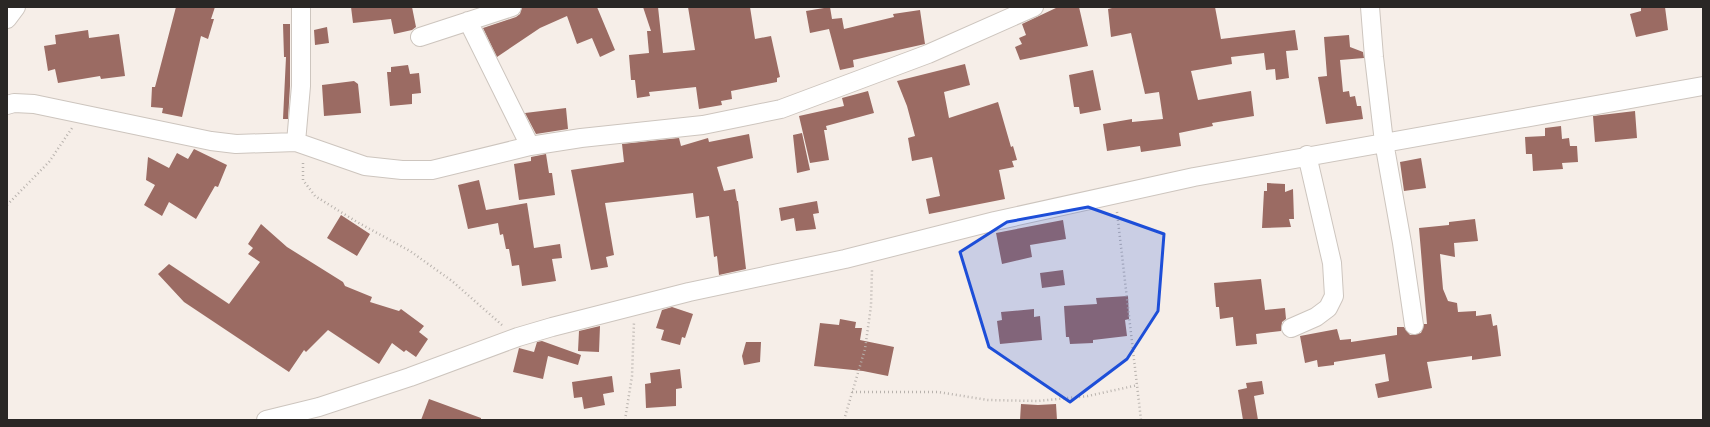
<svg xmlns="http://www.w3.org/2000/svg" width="1710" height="427" font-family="Raleway,sans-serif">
  <rect width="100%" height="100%" fill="#f6eee8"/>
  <!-- building -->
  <path fill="#9b6b63" d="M 176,7 L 215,7 L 211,19 L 214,19 L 208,39 L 201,36 L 182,117 L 162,113 L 163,108 L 151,107 L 152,87 L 155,87 Z
    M 351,7 L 412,7 L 416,27 L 412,30 L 394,34 L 391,19 L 353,23 Z
    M 522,7 L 597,7 L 615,50 L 600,57 L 592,38 L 577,44 L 567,16 L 540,28 L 497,57 L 483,28 L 516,17 L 520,14 Z
    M 643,7 L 658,7 L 663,53 L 695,50 L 688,7 L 750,7 L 755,39 L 771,36 L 780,77 L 777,78 L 777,82 L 731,91 L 732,99 L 721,101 L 722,105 L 699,109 L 696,87 L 649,92 L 650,96 L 637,98 L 635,80 L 631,80 L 629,55 L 649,53 L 647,31 L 651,31 Z
    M 830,7 L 832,19 L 842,18 L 844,29 L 894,17 L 893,14 L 920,10 L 925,44 L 853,60 L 854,67 L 840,70 L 829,29 L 810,33 L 806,11 Z
    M 1058,7 L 1079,7 L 1088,46 L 1020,60 L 1015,47 L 1022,44 L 1019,38 L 1026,35 L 1022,24 Z
    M 1116,7 L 1215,7 L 1221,39 L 1295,30 L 1298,50 L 1286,51 L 1289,78 L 1276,80 L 1275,69 L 1266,70 L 1264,53 L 1231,57 L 1232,64 L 1191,71 L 1198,100 L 1251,91 L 1254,116 L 1212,123 L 1213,126 L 1179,133 L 1181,146 L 1141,152 L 1140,146 L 1107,151 L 1103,124 L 1132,119 L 1132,122 L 1163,119 L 1159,92 L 1145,94 L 1131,33 L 1111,37 L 1108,9 Z
    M 1641,7 L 1665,7 L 1668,30 L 1636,37 L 1630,14 L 1641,11 Z
    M 283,24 L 290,24 L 290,86 L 288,119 L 283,119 L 286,57 L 284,57 Z
    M 327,27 L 329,43 L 315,45 L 314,30 Z
    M 88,30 L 89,38 L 119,34 L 125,76 L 101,79 L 100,76 L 58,83 L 55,69 L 48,71 L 44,46 L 56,44 L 55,35 Z
    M 1349,35 L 1350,47 L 1363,52 L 1364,58 L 1340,60 L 1343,92 L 1349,91 L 1350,97 L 1355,96 L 1357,106 L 1361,106 L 1363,119 L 1326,124 L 1318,77 L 1327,76 L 1324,37 Z
    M 965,64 L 970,85 L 944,92 L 949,118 L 998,102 L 1011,147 L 1013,146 L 1017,160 L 1012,161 L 1014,167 L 999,170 L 1005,199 L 929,214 L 926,199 L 940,196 L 932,157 L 912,161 L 908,138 L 915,136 L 907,106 L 897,81 Z
    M 408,65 L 410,74 L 419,73 L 421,93 L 412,94 L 412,104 L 390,106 L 387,72 L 391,72 L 391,67 Z
    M 1093,70 L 1101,110 L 1080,114 L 1079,107 L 1074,107 L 1069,75 Z
    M 354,81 L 358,84 L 361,113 L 324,116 L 322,85 Z
    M 868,91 L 874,113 L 826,126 L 827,130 L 824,130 L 829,160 L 810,163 L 799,116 L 844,106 L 842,98 Z
    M 566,108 L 568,129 L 536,134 L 525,113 Z
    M 1635,111 L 1637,138 L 1595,142 L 1593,116 Z
    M 1561,126 L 1562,139 L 1569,138 L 1570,146 L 1577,146 L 1578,162 L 1562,163 L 1563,169 L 1533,171 L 1532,154 L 1526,154 L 1525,137 L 1545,136 L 1545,128 Z
    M 802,133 L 810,170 L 797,173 L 793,135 Z
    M 749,134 L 753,158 L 717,167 L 724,191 L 735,189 L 737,201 L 738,201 L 746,269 L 719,275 L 717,256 L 714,257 L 709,216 L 696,218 L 693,193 L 605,203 L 614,255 L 606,257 L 608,267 L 591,270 L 571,170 L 624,162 L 622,144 L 679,138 L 681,146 L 708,138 L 709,142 Z
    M 194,149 L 227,165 L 218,187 L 215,186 L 196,219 L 169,202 L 162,216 L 144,205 L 155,185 L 146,180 L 148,157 L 169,168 L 177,153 L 188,159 Z
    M 546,154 L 549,173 L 552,173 L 555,195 L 519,200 L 514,164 L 531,161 L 531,157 Z
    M 1421,158 L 1426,188 L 1404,191 L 1400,162 Z
    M 479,180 L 486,210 L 527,203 L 534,248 L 560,244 L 562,258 L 552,259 L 556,281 L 522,286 L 519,265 L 512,266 L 509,249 L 506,249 L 503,234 L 500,235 L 498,223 L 468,229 L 458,185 Z
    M 1267,183 L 1285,184 L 1285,192 L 1293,189 L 1294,219 L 1289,219 L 1291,227 L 1262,228 L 1264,191 L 1267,191 Z
    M 817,201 L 819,213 L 813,214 L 816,229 L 796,231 L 794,218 L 781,221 L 779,208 Z
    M 341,215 L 370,234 L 357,256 L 327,238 Z
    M 1475,219 L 1478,241 L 1454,243 L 1455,257 L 1440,254 L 1443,289 L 1448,301 L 1457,303 L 1458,312 L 1476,311 L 1476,316 L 1491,314 L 1493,326 L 1497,325 L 1501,356 L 1472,360 L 1472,356 L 1427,362 L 1432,388 L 1378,398 L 1375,384 L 1389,381 L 1385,354 L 1334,362 L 1334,365 L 1318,367 L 1317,360 L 1305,363 L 1300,336 L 1337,329 L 1340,340 L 1351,339 L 1351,342 L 1397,335 L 1397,327 L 1404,327 L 1410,335 L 1421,333 L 1424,324 L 1427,324 L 1419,228 L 1449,225 L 1449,222 Z
    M 1063,220 L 1066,239 L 1030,245 L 1032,257 L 1002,264 L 996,233 Z
    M 261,224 L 287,247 L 343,282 L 345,286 L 372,297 L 370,302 L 399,311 L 401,309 L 424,326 L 419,332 L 428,339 L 416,357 L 406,350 L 404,352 L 392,343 L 379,364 L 328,330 L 306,352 L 304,350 L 289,372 L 184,302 L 158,274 L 169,264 L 229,304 L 260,262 L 248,254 L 253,248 L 248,244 Z
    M 1063,270 L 1065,285 L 1042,288 L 1040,273 Z
    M 1261,279 L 1265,310 L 1285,308 L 1286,319 L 1282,322 L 1281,331 L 1256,334 L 1257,344 L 1236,346 L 1233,317 L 1220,319 L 1219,307 L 1216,307 L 1214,283 Z
    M 1128,296 L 1129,319 L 1125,320 L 1127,336 L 1093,340 L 1093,343 L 1070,344 L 1069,337 L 1066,337 L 1064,306 L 1097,304 L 1096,298 Z
    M 672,307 L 693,314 L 685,338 L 682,337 L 680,345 L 661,340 L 664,330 L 656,328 L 662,310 Z
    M 1034,309 L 1034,317 L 1040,316 L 1042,340 L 1000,344 L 997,321 L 1002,320 L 1001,312 Z
    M 840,319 L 856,322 L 855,328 L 862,328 L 860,340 L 894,347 L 888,376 L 863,371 L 814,366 L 820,323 L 839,325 Z
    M 600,326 L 599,352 L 578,351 L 579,331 Z
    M 542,341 L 581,355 L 578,365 L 548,356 L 543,379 L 513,372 L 519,348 L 534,352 L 537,342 Z
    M 746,342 L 761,342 L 760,362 L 744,365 L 742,356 Z
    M 680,369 L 682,388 L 676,389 L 676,406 L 646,408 L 645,384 L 651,383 L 650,373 Z
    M 612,376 L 614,392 L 603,394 L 605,405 L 584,409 L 582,397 L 574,398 L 572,382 Z
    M 1262,381 L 1264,394 L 1254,396 L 1258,420 L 1243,420 L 1238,390 L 1247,388 L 1246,383 Z
    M 429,399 L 481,418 L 481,420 L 421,420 Z
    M 1021,404 L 1038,405 L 1056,404 L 1057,420 L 1020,420 Z"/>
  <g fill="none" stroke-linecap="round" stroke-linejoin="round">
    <defs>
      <path id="street" d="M 1370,7 L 1374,57 L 1384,142 L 1402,243 L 1414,325
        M 7,19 L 16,7
        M 468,21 L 530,146
        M 420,37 L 512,7
        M 7,105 L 14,103 L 34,104 L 211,141 L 236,144 L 296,142 L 365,166 L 402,170 L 432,170 L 530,146 L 581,138 L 703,125 L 781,109 L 928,54 L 1034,7
        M 296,142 L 301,86 L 301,7
        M 1291,328 L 1316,317 L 1328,308 L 1334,296 L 1332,263 L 1307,155
        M 266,420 L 319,407 L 410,377 L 518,337 L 552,327 L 689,292 L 845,259 L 995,221 L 1194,177 L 1703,86"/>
    </defs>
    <!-- street casing -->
    <use href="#street" stroke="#cdc5be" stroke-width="20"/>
    <!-- path -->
    <path stroke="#b8b2ad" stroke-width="2.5" stroke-dasharray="1 3" stroke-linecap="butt" d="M 303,163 L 303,180 L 315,196 L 357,222 L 410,251 L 452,281 L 502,325
      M 7,205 L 49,162 L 72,128
      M 1117,212 L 1141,420
      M 852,392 L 938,392 L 988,400 L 1038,401 L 1088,396 L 1138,385
      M 625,420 L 632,376 L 634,322
      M 844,420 L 865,349 L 871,306 L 872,270"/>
    <!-- street -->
    <use href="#street" stroke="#fff" stroke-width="18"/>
  </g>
  <!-- marked area -->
  <path fill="#1d4ed8" fill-opacity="0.2" stroke="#1d4ed8" stroke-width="3" stroke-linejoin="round" d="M 1088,207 L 1164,234 L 1158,311 L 1127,359 L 1070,402 L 989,347 L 960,252 L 1007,222 Z"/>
  <!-- border -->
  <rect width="1710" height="427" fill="none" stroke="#2a2725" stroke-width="16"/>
</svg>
